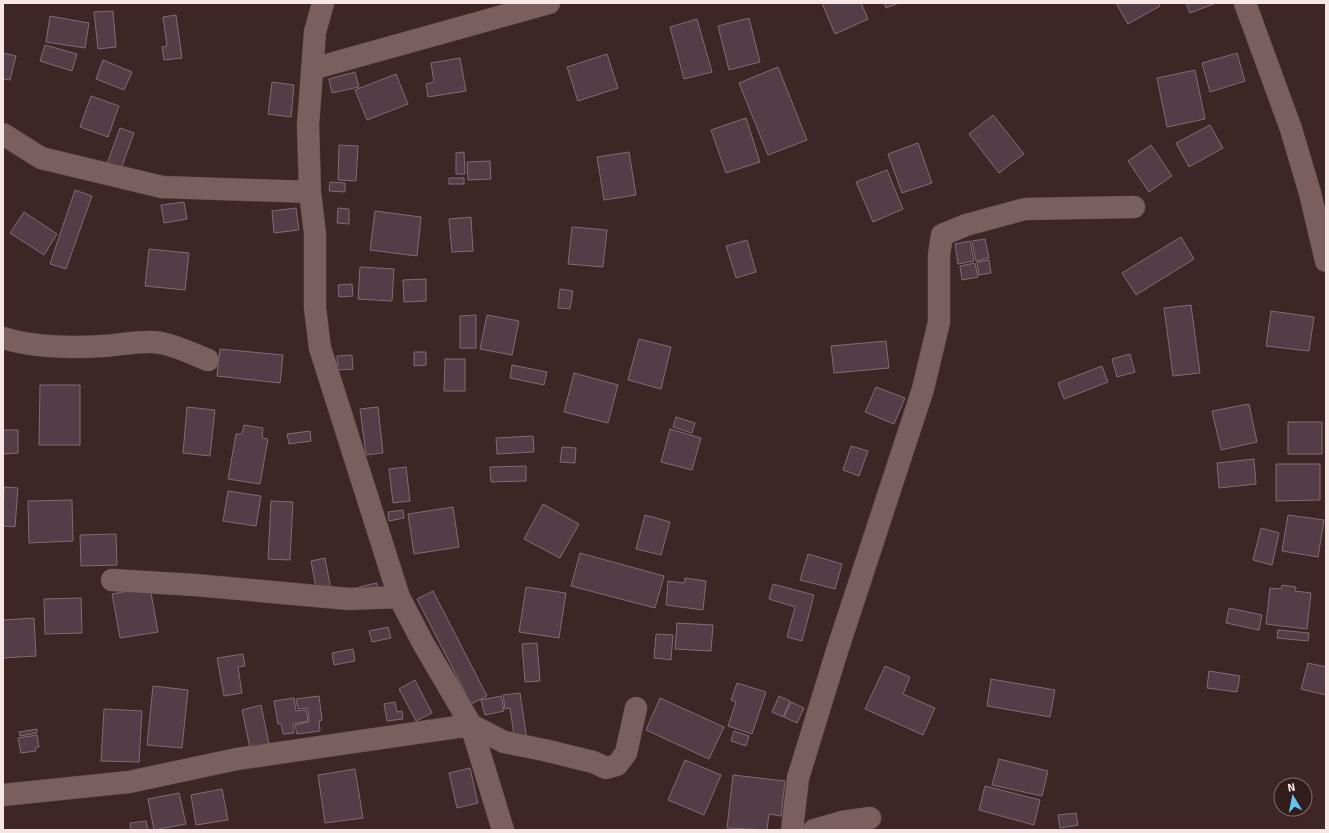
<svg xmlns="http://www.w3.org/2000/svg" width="1329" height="833" font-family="Signika,sans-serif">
  <rect width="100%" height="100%" fill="#3d2625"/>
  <!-- building -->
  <path fill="#543d46" stroke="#836a74" d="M 822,3 L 861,3 L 868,19 L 835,34 Z
    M 884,3 L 899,3 L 886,8 Z
    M 1116,3 L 1158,3 L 1160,6 L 1128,24 Z
    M 1186,3 L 1216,3 L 1190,13 Z
    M 113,11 L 116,47 L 98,49 L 94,12 Z
    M 176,15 L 182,58 L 164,60 L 162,47 L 167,46 L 163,17 Z
    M 50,16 L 89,23 L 85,48 L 46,42 Z
    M 749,18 L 760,62 L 729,70 L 718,26 Z
    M 697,19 L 712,72 L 684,79 L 670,27 Z
    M 45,45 L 77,54 L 72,71 L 40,61 Z
    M 3,53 L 16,56 L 10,80 L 3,79 Z
    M 1237,53 L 1245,81 L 1210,92 L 1202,63 Z
    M 607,54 L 618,88 L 578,101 L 567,67 Z
    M 460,58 L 466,91 L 428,97 L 426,84 L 434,82 L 431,63 Z
    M 103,60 L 132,72 L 124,90 L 96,79 Z
    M 778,67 L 807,140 L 768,155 L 739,83 Z
    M 1195,70 L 1205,119 L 1167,127 L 1157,78 Z
    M 355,72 L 359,87 L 332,93 L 329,79 Z
    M 396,74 L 408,104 L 367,120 L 355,90 Z
    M 272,82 L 294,85 L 291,117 L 268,114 Z
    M 91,96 L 119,106 L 108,137 L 80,127 Z
    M 993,115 L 1024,154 L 999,173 L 969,134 Z
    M 746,118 L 760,162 L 726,173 L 711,130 Z
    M 1210,125 L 1223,148 L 1189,167 L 1176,143 Z
    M 120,128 L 134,133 L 121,169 L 107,164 Z
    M 918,143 L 932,183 L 902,193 L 888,154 Z
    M 339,145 L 358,146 L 356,181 L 338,180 Z
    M 1151,145 L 1172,176 L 1149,192 L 1128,161 Z
    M 464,152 L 465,174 L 456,174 L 456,153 Z
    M 629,152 L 636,195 L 604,200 L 597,157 Z
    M 490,161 L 491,179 L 468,180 L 467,162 Z
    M 887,170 L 903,209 L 873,222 L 856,182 Z
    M 449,178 L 464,178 L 464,184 L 449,184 Z
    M 330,182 L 345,183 L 345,192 L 329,191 Z
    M 75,190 L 92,196 L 66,269 L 50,264 Z
    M 184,202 L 187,219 L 164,223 L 161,205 Z
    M 296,208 L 299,230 L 274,233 L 272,211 Z
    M 338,208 L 349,209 L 349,224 L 337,223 Z
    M 375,211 L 421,217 L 417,256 L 370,250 Z
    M 24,212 L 57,234 L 44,255 L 10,233 Z
    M 471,217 L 473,251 L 452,252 L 449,219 Z
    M 572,227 L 607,230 L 603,267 L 568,264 Z
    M 1181,237 L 1194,259 L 1136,295 L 1122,273 Z
    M 985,239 L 989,258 L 976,261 L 972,241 Z
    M 747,240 L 756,272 L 736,278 L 726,246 Z
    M 970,241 L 974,261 L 958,264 L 955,244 Z
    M 149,249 L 189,253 L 185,290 L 145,286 Z
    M 989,260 L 991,273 L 979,275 L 977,262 Z
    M 975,263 L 978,277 L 962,280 L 960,266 Z
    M 360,267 L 394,269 L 392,301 L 358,299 Z
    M 426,279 L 426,301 L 404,302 L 403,280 Z
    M 352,284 L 353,296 L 339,297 L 338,285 Z
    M 560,289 L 573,291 L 570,309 L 558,308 Z
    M 1191,305 L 1200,373 L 1173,376 L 1164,308 Z
    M 1271,311 L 1314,317 L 1309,351 L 1266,346 Z
    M 476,315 L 476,348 L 460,348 L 460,316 Z
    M 487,315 L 519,321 L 512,355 L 480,349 Z
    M 639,339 L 671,347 L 661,389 L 628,380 Z
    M 886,341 L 889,368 L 834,373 L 831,346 Z
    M 220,349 L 283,355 L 280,383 L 217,376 Z
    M 414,352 L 426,352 L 426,365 L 414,366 Z
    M 1130,354 L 1135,372 L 1117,377 L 1112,359 Z
    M 352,355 L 353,369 L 338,370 L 337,356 Z
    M 445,359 L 465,359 L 465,391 L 444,391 Z
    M 512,365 L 547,372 L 544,385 L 510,378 Z
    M 1102,366 L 1108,382 L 1064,399 L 1058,383 Z
    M 574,373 L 618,385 L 608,423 L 564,412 Z
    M 40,385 L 80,385 L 80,445 L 39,445 Z
    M 876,387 L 905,398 L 894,424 L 865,412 Z
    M 1249,404 L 1257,442 L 1221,450 L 1212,411 Z
    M 187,407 L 215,410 L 210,456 L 183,453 Z
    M 378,407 L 383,453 L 366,455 L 360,409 Z
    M 676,417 L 695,423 L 692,433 L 673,427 Z
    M 1288,422 L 1322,422 L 1322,454 L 1288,454 Z
    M 244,425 L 263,428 L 262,438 L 268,439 L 260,484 L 228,479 L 236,434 L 242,434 Z
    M 670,429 L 701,438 L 692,470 L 661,462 Z
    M 3,430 L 18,430 L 18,453 L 3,454 Z
    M 310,431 L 311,441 L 289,444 L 287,434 Z
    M 533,436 L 534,452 L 497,454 L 496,438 Z
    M 851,446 L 868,451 L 859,476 L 843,470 Z
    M 562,447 L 576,448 L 575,463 L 560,462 Z
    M 1254,459 L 1256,484 L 1219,488 L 1217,463 Z
    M 1276,464 L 1320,464 L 1320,500 L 1276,501 Z
    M 526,466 L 526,481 L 491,482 L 490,467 Z
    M 406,467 L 410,501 L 393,503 L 389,469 Z
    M 4,487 L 18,488 L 15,527 L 3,526 Z
    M 228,491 L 261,496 L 256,526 L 223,521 Z
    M 72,500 L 73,541 L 29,543 L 28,501 Z
    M 271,501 L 293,502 L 290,560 L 268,559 Z
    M 543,504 L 579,524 L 560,558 L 524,539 Z
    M 453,507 L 459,547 L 414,554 L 408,514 Z
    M 403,510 L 404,518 L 389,521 L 388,512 Z
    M 645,515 L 670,522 L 661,555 L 636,549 Z
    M 1288,515 L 1324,520 L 1318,557 L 1282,551 Z
    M 1261,528 L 1279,533 L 1272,565 L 1253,560 Z
    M 116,534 L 117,565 L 81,566 L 80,535 Z
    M 580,553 L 664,576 L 655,608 L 571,586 Z
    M 808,554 L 842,564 L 835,589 L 800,580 Z
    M 325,558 L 331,590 L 317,593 L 311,561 Z
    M 685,578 L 706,581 L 703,610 L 666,605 L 668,581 L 684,583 Z
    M 377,583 L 379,592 L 361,596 L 359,587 Z
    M 773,584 L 814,595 L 802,641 L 787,637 L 795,607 L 769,599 Z
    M 1282,585 L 1296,587 L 1295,591 L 1311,593 L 1307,629 L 1266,624 L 1270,588 L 1281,589 Z
    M 150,587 L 158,632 L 120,638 L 112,594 Z
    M 526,587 L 566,593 L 559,638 L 519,632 Z
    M 433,591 L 487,696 L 471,704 L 417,599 Z
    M 81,598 L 82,633 L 45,634 L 44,599 Z
    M 1229,608 L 1262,615 L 1259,630 L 1226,623 Z
    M 34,618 L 36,656 L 3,658 L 3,620 Z
    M 677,623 L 713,625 L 711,651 L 675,649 Z
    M 388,627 L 391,638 L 372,642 L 369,631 Z
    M 1278,630 L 1309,633 L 1308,641 L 1277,638 Z
    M 656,634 L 673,635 L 671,660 L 654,658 Z
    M 537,643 L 540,681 L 525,682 L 522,644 Z
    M 353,649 L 355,661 L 334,665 L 332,653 Z
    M 243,654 L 245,666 L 238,667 L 242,693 L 224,696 L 217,658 Z
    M 1308,663 L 1326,667 L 1326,695 L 1301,689 Z
    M 885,666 L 910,677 L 903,694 L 935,708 L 923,735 L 865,709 Z
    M 1209,671 L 1240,676 L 1237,692 L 1207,688 Z
    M 991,679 L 1055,690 L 1050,717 L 987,706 Z
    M 415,680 L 432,713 L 416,721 L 399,689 Z
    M 737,683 L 766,692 L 752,734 L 728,726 L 736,702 L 731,700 Z
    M 153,686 L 188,690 L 182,748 L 147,745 Z
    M 520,693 L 527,740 L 515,742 L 510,708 L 505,709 L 503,695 Z
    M 319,696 L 322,720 L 319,721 L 320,731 L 297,734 L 295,725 L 309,722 L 308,708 L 298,709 L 296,699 Z
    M 501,696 L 504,711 L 485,715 L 481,700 Z
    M 779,696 L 790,701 L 783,717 L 772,712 Z
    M 294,698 L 296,711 L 306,710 L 308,721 L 293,724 L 294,733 L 283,734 L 281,724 L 278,724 L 274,701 Z
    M 660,698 L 724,727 L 709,759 L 646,730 Z
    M 395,702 L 397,712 L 402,711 L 403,719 L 387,721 L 384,704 Z
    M 791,702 L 804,708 L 797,723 L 784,717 Z
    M 261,705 L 269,744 L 250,748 L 242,710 Z
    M 104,709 L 142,711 L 139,762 L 101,761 Z
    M 37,729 L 37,733 L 20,736 L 19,732 Z
    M 734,731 L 749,736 L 746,746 L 731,741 Z
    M 37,735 L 39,747 L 35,748 L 36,751 L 21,753 L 18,738 Z
    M 999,759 L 1048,771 L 1042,796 L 992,785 Z
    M 685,760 L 721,775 L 704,815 L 668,800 Z
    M 470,768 L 478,803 L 457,808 L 449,773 Z
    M 355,769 L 363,818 L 325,823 L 318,775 Z
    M 733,775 L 785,781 L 781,816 L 769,814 L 767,830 L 727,828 Z
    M 985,786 L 1040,800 L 1034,825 L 979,810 Z
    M 222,789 L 228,820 L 196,825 L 191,795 Z
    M 179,793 L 186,824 L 154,830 L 148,799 Z
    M 1076,813 L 1078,825 L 1060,828 L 1058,815 Z
    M 146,821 L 148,830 L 131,830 L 130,823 Z"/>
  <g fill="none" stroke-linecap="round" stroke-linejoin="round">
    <defs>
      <path id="minor" d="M 323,3 L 315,32 L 308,125 L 310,192 L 315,234 L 315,308 L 320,348 L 399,597 L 423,643 L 471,725 L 503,830
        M 1245,3 L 1291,129 L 1310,193 L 1326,261
        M 312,69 L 549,3
        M 3,134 L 41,158 L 162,187 L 310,192
        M 3,338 C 35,348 70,348 103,346 C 119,345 136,341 152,342 C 171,343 191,353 208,360
        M 112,580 L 195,585 L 349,599 L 399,597
        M 3,795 L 129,782 L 237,759 L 471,725 L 504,742 L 544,750 L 593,762 L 606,768 L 617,765 L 626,753 L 636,708
        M 792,830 L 798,778 L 837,651 L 923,389 L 939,322 L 939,255 L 942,235 L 966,225 L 1025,209 L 1134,207
        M 814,830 L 842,822 L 870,818"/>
    </defs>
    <!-- minor casing -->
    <use href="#minor" stroke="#564342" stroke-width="23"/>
    <!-- minor -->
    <use href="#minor" stroke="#7a5f5e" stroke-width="22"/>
  </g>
  <!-- border -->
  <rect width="1329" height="833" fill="none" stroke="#f6e6e5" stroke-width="8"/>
  <!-- north arrow -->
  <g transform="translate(1293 797) rotate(350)"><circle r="19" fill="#331c1c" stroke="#816d6c"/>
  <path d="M0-3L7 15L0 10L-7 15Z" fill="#64c5ee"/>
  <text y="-6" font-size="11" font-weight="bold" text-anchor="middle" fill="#f6e6e5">N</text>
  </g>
</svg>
